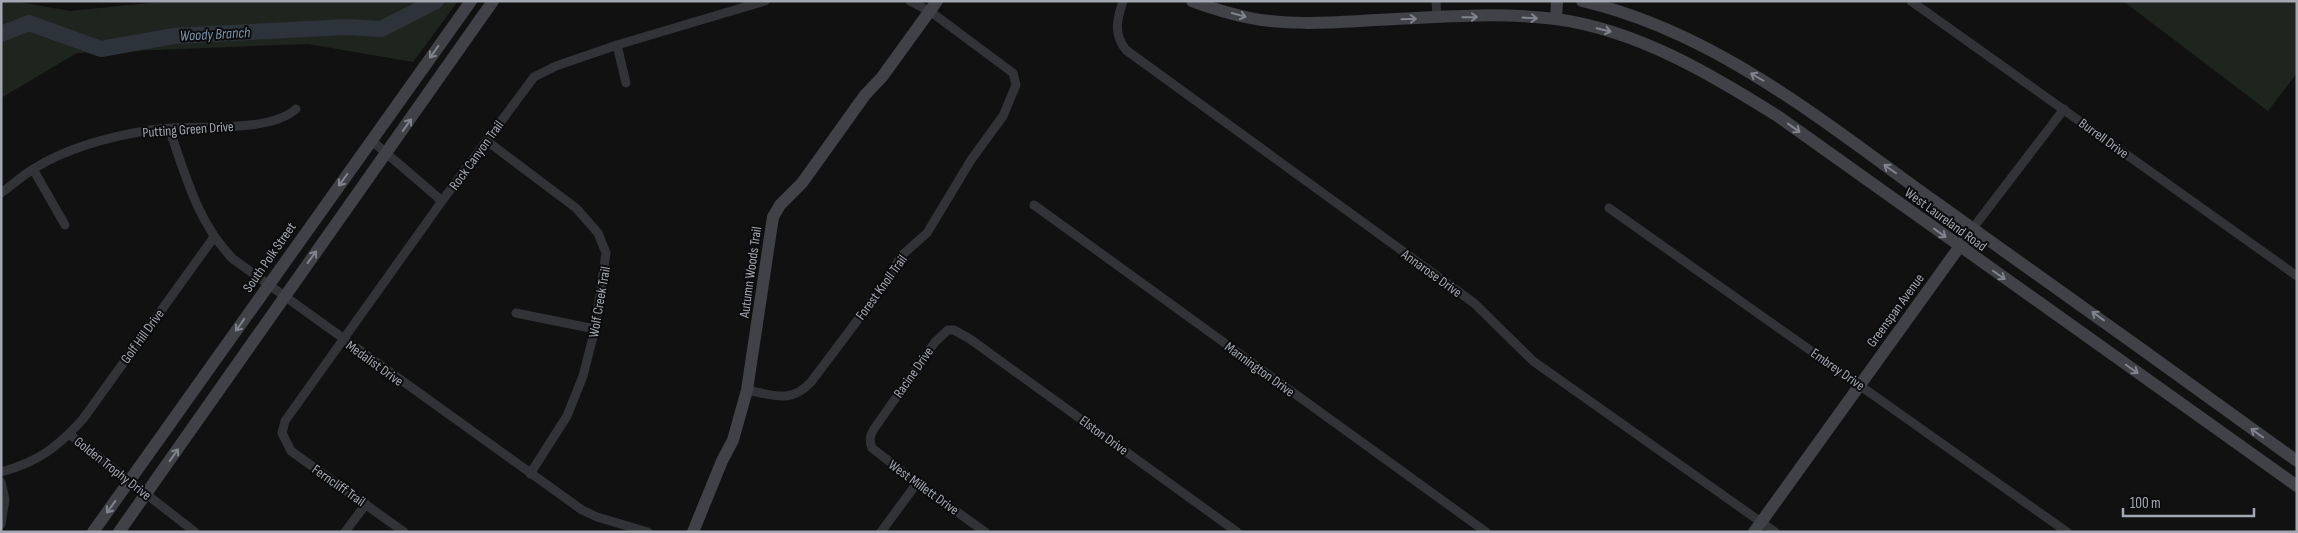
<svg xmlns="http://www.w3.org/2000/svg" width="2298" height="533" font-family="'Sofia Sans Condensed',sans-serif">
  <rect width="100%" height="100%" fill="#111112"/>
  <!-- green -->
  <path fill="#1e251f" d="M 1,1 L 14,1 L 70,11 L 168,1 L 458,1 L 413,62 L 308,44 L 77,53 L 1,98 Z
    M 2123,1 L 2297,1 L 2297,73 L 2268,111 Z"/>
  <g fill="none" stroke-linecap="round" stroke-linejoin="round">
    <!-- river -->
    <path stroke="#2c333a" stroke-width="16" d="M 1,34 L 29,23 L 101,49 L 174,36 L 347,27 L 381,29 L 436,1"/>
    <!-- street -->
    <path stroke="#323337" stroke-width="9" d="M 1123,1 C 1117,19 1113,34 1126,50 L 1474,303 L 1533,361 L 1775,532
      M 1436,1 L 1437,18
      M 1911,1 L 2297,276
      M 617,45 L 626,83
      M 169,128 C 185,174 198,224 233,259 L 582,510 L 597,517 L 648,532
      M 371,140 L 442,201
      M 487,141 L 576,208 L 598,233 L 606,253 L 595,329 L 583,376 L 567,416 L 530,474
      M 33,169 L 65,225
      M 1,193 C 12,185 23,175 35,168 C 69,147 112,136 151,130 C 191,123 267,135 296,109
      M 1034,205 L 1486,532
      M 1609,208 L 2067,532
      M 1973,228 L 2064,109
      M 516,313 L 595,329
      M 747,390 C 773,395 791,404 811,382 L 887,281 L 901,256 L 927,233 L 971,160 L 1003,116 L 1016,85 L 1013,73 L 931,12 L 910,1
      M 69,434 L 195,532
      M 1,472 C 38,462 58,447 83,419 L 214,237
      M 1,482 L 5,500 L 1,524
      M 345,532 L 366,504
      M 404,532 L 291,451 L 282,433 L 285,421 L 442,201 L 534,77 L 556,66 L 617,45 L 765,1
      M 881,532 L 917,483
      M 985,532 L 917,483 L 872,448 C 868,439 871,433 876,426 L 935,342 L 948,330 L 954,330 L 970,339 L 1237,532"/>
    <!-- secondary -->
    <path stroke="#414247" stroke-width="12" d="M 1192,1 C 1211,8 1231,14 1250,18 C 1286,25 1324,23 1360,21 C 1424,18 1492,11 1556,19 C 1637,30 1711,74 1779,117 L 2297,486
      M 1582,1 C 1716,32 1825,123 1934,201 C 2056,287 2176,374 2297,461
      M 1556,19 L 1557,1
      M 93,532 L 471,1
      M 119,532 L 493,1
      M 693,532 L 722,461 L 733,440 L 747,390 L 773,217 L 780,205 L 802,183 L 865,95 L 882,77 L 937,1
      M 1754,532 L 1973,228"/>
  </g>
  <!-- one-way arrows -->
  <defs><path id="oneway-shaft" d="M-6 0H5M1.5-3L5.5 0L1.5 3" fill="none" stroke-width="1.6" stroke-linecap="round" stroke-linejoin="round" transform="scale(1.25)"/></defs>
  <g stroke="#81848d">
    <use href="#oneway-shaft" transform="translate(1239 15) rotate(15)"/>
    <use href="#oneway-shaft" transform="translate(1470 17) rotate(-1)"/>
    <use href="#oneway-shaft" transform="translate(1530 18) rotate(3)"/>
    <use href="#oneway-shaft" transform="translate(1409 19) rotate(-2)"/>
    <use href="#oneway-shaft" transform="translate(1604 30) rotate(14)"/>
    <use href="#oneway-shaft" transform="translate(434 52) rotate(126)"/>
    <use href="#oneway-shaft" transform="translate(1757 77) rotate(-150)"/>
    <use href="#oneway-shaft" transform="translate(407 125) rotate(-55)"/>
    <use href="#oneway-shaft" transform="translate(1794 128) rotate(36)"/>
    <use href="#oneway-shaft" transform="translate(1890 169) rotate(-145)"/>
    <use href="#oneway-shaft" transform="translate(343 180) rotate(126)"/>
    <use href="#oneway-shaft" transform="translate(1940 233) rotate(36)"/>
    <use href="#oneway-shaft" transform="translate(312 257) rotate(-54)"/>
    <use href="#oneway-shaft" transform="translate(1999 275) rotate(35)"/>
    <use href="#oneway-shaft" transform="translate(2098 316) rotate(-144)"/>
    <use href="#oneway-shaft" transform="translate(240 325) rotate(125)"/>
    <use href="#oneway-shaft" transform="translate(2132 369) rotate(35)"/>
    <use href="#oneway-shaft" transform="translate(2257 433) rotate(-144)"/>
    <use href="#oneway-shaft" transform="translate(174 455) rotate(-55)"/>
    <use href="#oneway-shaft" transform="translate(111 507) rotate(126)"/>
  </g>
  <g text-anchor="middle" stroke-width="4" stroke-linejoin="round" paint-order="stroke">
    <!-- street labels -->
    <g font-size="14" fill="#a4a8b2" stroke="#0c0c0d">
      <text transform="translate(188 129) rotate(-4)" y="5">Putting Green Drive</text>
      <text transform="translate(2104 138) rotate(36)" y="5">Burrell Drive</text>
      <text transform="translate(476 155) rotate(-54)" y="5">Rock Canyon Trail</text>
      <text transform="translate(1946 219) rotate(36)" y="5">West Laureland Road</text>
      <text transform="translate(269 257) rotate(-55)" y="5">South Polk Street</text>
      <text transform="translate(750 272) rotate(-82)" y="5">Autumn Woods Trail</text>
      <text transform="translate(1432 273) rotate(36)" y="5">Annarose Drive</text>
      <text transform="translate(881 287) rotate(-54)" y="5">Forest Knoll Trail</text>
      <text transform="translate(599 302) rotate(-80)" y="5">Wolf Creek Trail</text>
      <text transform="translate(1895 310) rotate(-54)" y="5">Greenspan Avenue</text>
      <text transform="translate(142 336) rotate(-54)" y="5">Golf Hill Drive</text>
      <text transform="translate(375 363) rotate(36)" y="5">Medalist Drive</text>
      <text transform="translate(1260 369) rotate(36)" y="5">Mannington Drive</text>
      <text transform="translate(1838 369) rotate(35)" y="5">Embrey Drive</text>
      <text transform="translate(913 372) rotate(-55)" y="5">Racine Drive</text>
      <text transform="translate(1104 435) rotate(36)" y="5">Elston Drive</text>
      <text transform="translate(113 468) rotate(38)" y="5">Golden Trophy Drive</text>
      <text transform="translate(339 485) rotate(35)" y="5">Ferncliff Trail</text>
      <text transform="translate(924 487) rotate(36)" y="5">West Millett Drive</text>
    </g>
    <!-- water labels -->
    <g font-size="15" font-style="italic" fill="#7d95aa" stroke="#0c0c0d">
      <text transform="translate(215 34) rotate(-3)" y="5">Woody Branch</text>
    </g>
  </g>
  <!-- border -->
  <rect width="2298" height="533" fill="none" stroke="#a4a8b2" stroke-width="5"/>
  <!-- scale -->
  <path d="M2123 508v8h131v-8" fill="none" stroke="#a4a8b2" stroke-width="2.5"/>
  <text x="2130" y="508" font-size="15" fill="#a4a8b2" stroke="#0c0c0d" stroke-width="4" paint-order="stroke">100 m</text>
</svg>
